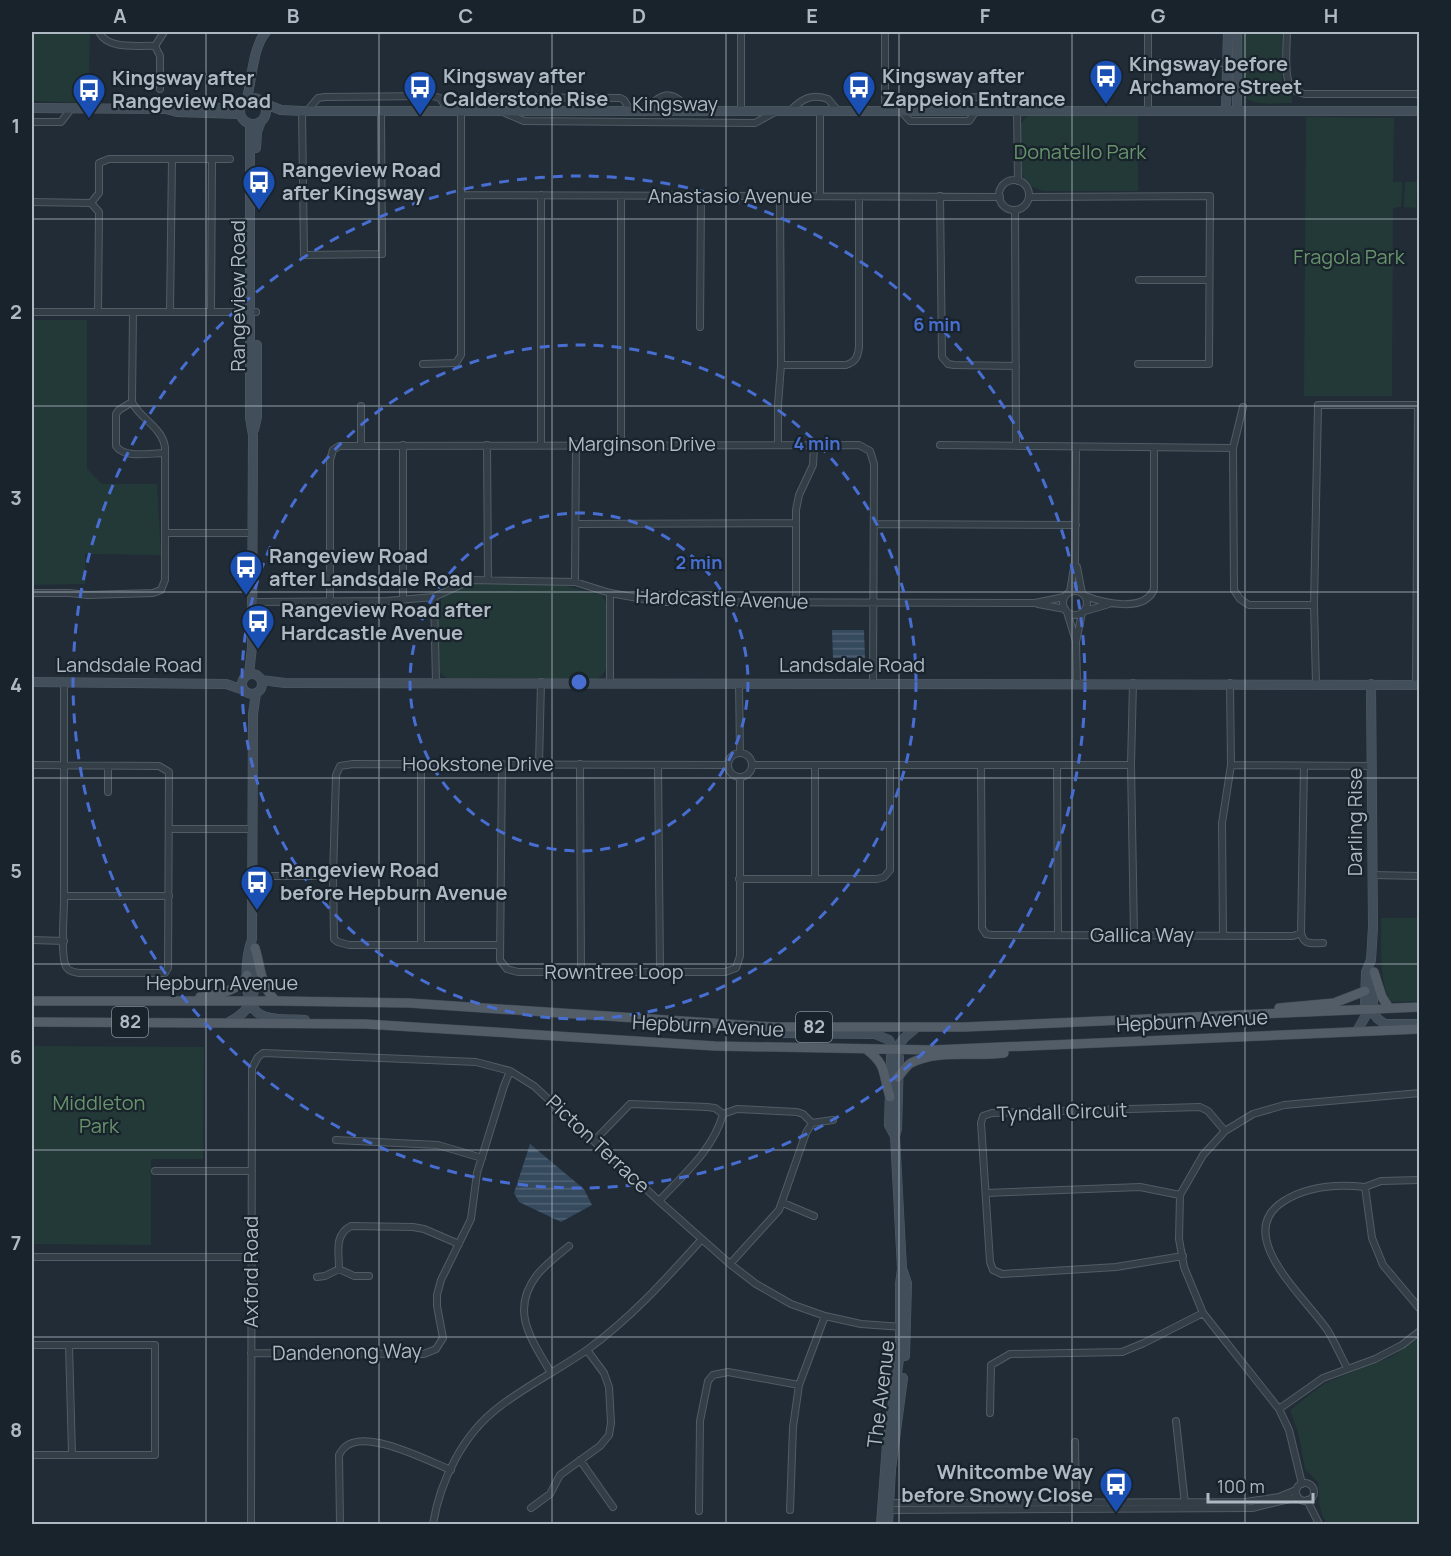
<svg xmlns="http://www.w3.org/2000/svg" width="1451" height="1556" font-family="Manrope,sans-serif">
  <defs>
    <pattern id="water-rules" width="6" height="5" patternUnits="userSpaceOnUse" patternTransform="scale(1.5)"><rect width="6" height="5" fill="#354a5d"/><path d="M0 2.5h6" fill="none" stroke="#506273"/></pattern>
  </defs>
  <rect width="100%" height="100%" fill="#212c36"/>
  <!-- green -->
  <path fill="#233938" d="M 32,32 L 90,32 L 88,103 L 32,101 Z
    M 1240,32 L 1283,32 L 1282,84 L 1292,96 L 1292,103 C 1273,103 1250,108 1239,91 Z
    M 1138,114 L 1138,191 L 1043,191 L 1030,186 L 1025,181 L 1022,173 L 1021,124 L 1028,115 Z
    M 1306,117 L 1394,118 L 1393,182 L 1402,182 L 1401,207 L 1393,208 L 1392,396 L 1304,396 Z
    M 1405,182 L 1417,182 L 1416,208 L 1404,207 Z
    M 32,320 L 87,320 L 87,469 L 102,484 L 157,484 L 161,555 L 85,554 L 85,584 L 32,585 Z
    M 470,584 L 559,584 L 602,595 L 607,605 L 606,670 L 598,679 L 446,678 L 439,672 L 438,604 L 444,596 Z
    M 1381,918 L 1419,918 L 1419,1001 L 1391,1002 C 1378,982 1382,942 1381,918 Z
    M 32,1046 L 204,1047 L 203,1159 L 151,1159 L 151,1245 L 32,1244 Z
    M 1419,1338 L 1419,1524 L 1327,1524 C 1317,1508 1320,1500 1318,1482 L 1305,1469 L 1298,1432 L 1290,1410 L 1325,1383 L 1391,1357 Z"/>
  <!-- water -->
  <path fill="url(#water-rules)" d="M 832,630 L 864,630 L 865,658 L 833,658 Z
    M 530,1144 L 584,1189 L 592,1205 L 561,1222 L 519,1202 L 514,1193 Z"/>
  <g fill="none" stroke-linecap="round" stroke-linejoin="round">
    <defs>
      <path id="street" d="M 99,32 C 108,50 136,45 155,46
        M 741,32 L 741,110
        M 885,32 L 885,111
        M 1148,32 L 1148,110
        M 1287,32 C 1287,44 1283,80 1292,88 C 1295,92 1301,93 1305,94 L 1420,94
        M 155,46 L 160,56 L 160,89
        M 155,46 L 164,32
        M 1148,63 L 1227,63
        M 471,110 L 474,100 L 480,97 L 620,98 L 624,100 L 630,110
        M 647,110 C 662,90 675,91 689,110
        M 791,110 C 802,99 812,93 828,99 L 838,111
        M 944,110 L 961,97 L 1025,98 L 1033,104 L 1036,111
        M 302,111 L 304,255 L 382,254 L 381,111
        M 307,111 L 318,98 L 325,97 L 433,96 L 440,98 L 448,110
        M 820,111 L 820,196
        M 901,111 L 910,121 L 969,121 L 976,111
        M 1017,111 L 1018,181
        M 505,113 L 524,121 L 755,123 L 775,112
        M 32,122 L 61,122 L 71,109
        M999 195a15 15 0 1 1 30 0a15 15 0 1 1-30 0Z
        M 461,195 L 1000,197
        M 541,195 L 541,444
        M 621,196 L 621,444
        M 940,196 L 942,357 L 948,364 L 954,365 L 1016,366
        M 1029,197 L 1210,196 L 1209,364 L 1138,364
        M 32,202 L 91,203 L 99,212 L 98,312
        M 91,203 L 99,193 L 99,163 L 109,159 L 230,159
        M 1015,210 L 1016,446
        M 1139,280 L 1209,280
        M 32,312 L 256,312
        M 170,312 L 172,159
        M 211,312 L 212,159
        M 700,327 L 701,196
        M 423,364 L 456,363 L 461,355 L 461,110
        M 781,365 L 846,365 C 856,362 858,356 859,347 L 859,197
        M 132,402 L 119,410 L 116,414 L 116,446 C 125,459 150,453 165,453
        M 361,406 L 361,444
        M 1243,407 L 1233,448 L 1234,590 L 1240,599 L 1249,605 L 1314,605
        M 778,444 L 778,405 L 781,365 L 780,196
        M 403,445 L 403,598
        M 487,445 L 488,580
        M 940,445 L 1233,448
        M 576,524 L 796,523
        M 874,524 L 1076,525
        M 165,533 L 252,533
        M 1077,567 L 1082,593
        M 575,582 L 576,444
        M1063 603a12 12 0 1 1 24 0a12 12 0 1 1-24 0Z
        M 1070,592 L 1075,561 L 1076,447
        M 32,593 L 69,593 L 88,595 L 153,593 L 161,590 L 165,580 L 165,447 C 162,427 140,419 132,402 L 133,312
        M 1085,596 C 1104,603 1145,613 1154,589 L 1154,448
        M 434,597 L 436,683
        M 330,601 L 330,460 L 333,450 L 339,446 L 859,445 L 870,451 L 874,464 L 873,684
        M 251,602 L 387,601 L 434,597 L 471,580 L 575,582 L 610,593 L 660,602 L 1035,603 L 1064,597
        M 796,602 L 796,510 L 799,495 L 813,465 L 814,445
        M 1038,604 L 1065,609
        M 1085,611 L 1109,604
        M 1067,612 L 1076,641
        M 610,683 L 610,593
        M 739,683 L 740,753
        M 1077,683 L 1076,642 L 1082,613
        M 1133,683 L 1131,765 L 1134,935
        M 1316,684 L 1314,605 L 1318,405 L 1420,405
        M 1416,685 L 1418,405
        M728 765a12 12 0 1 1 24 0a12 12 0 1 1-24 0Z
        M 421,764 L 421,945
        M 502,764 L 500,960 L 507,969 L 518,972 L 725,972 L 736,968 L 740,956 L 740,778
        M 539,764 L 541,682
        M 580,764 L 581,972
        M 32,765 L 159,766 L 169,772 L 168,968 L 165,973 L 79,973 C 73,972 67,971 65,964 C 60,949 65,908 64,890 C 64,821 64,752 64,683
        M 658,765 L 660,972
        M 753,765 L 1131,765
        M 815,765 L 815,879
        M 981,765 L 982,919 L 982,928 L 986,934 L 992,935 L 1293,936 L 1301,933
        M 1057,765 L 1058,935
        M 1231,765 L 1372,766
        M 108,766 L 108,792
        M 1304,766 L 1301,933 C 1304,946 1312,943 1323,943
        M 169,829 L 253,829
        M 1373,875 L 1420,876
        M 253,876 L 333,876
        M 739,879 L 877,879 L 884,877 L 890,870 L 890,765
        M 64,896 L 169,896
        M 1223,936 L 1222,823 L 1231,765 L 1230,683
        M 32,940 L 64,941
        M 500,945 L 349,945 L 338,942 L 334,939 L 333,876 L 336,775 L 340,766 L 353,764 L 728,765
        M 723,1114 L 737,1109 L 797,1112 L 803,1114 L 812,1123
        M 336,1140 L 438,1145 L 482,1158
        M 594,1141 L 630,1104 L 707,1107 L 715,1108 L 723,1114
        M 155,1171 L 252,1171
        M 1365,1187 L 1372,1238 L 1383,1265 L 1420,1309
        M 1365,1187 L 1381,1181 L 1420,1180
        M 986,1193 L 1140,1187 L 1180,1195
        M 659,1201 C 684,1174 713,1150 723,1114
        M 783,1203 L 814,1216
        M 1183,1256 L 1116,1267 L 1002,1274 L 993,1270 L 990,1262 L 981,1123 L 983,1116 L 992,1113 L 1200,1107 L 1208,1111 L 1225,1131
        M 32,1257 L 251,1257
        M 730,1264 L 779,1210 L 806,1133 L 812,1123 L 833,1120
        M 339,1269 C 339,1251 334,1235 351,1226 L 413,1227 L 424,1229 L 459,1244
        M 317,1277 L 325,1276 L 339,1269 L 354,1276 L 369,1276
        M 32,1345 L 155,1345 L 155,1455 L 32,1455
        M 69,1345 L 72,1454
        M 251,1353 L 424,1354 L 436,1349 L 443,1338 L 437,1306 L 437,1295 L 441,1280 L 471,1219 L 477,1173 L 504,1086 L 510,1071
        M 1347,1368 C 1341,1356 1335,1343 1328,1331 C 1308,1300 1230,1234 1284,1201 C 1308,1186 1338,1184 1365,1187
        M 551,1373 C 532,1340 509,1311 537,1275 C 546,1264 558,1255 569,1246
        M 1279,1409 L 1323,1378 L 1375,1359 L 1402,1345 L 1420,1331
        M 990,1413 L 991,1365 L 1010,1354 L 1122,1352 L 1144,1343 L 1203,1313
        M 1176,1421 L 1185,1504
        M 1075,1442 L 1076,1507
        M 580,1460 L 613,1507
        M1296 1492a9 9 0 1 1 18 0a9 9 0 1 1-18 0Z
        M 1302,1484 L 1289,1430 L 1279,1409 L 1203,1313 L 1184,1267 L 1179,1239 L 1180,1195 L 1203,1155 L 1225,1131 L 1253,1114 L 1284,1105 L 1420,1093
        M 1307,1500 L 1319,1524
        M 887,1503 L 1246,1502 L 1279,1497 L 1296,1490
        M 531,1508 L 550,1494 L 560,1475 L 600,1446 L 609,1435 L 611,1423 L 609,1387 L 604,1373 L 587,1350
        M 790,1510 L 793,1427 L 799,1385 L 825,1316
        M 886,1510 L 1252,1508 L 1298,1497
        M 699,1511 L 700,1421 L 708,1381 L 713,1375 L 728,1372 L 799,1385
        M 251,1524 L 252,1068 L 258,1057 L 263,1053 L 476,1062 L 510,1071 L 534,1086 L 659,1201 L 730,1264 L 756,1284 L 791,1304 L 825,1316 L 861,1324 L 903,1327
        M 340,1524 L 339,1455 C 341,1452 342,1449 345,1447 C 366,1428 428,1461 451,1470
        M 433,1524 C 440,1481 463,1434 499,1407 C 526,1386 558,1370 587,1350 C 632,1317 665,1280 702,1239"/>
      <path id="secondary" d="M240 111a13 13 0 1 1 26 0a13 13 0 1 1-26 0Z
        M 247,98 C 252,79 253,46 266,32
        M 263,103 L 281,110 L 302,111 L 1420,111
        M 32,108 L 166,109 L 177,112 L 240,114
        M 166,109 L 178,105 L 221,108 L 241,105
        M 1226,110 L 1228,32
        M 1237,110 L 1237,32
        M 256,148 L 257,132 L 261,121
        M 254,430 L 257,417 L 257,345
        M 249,674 L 252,647 L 253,435 L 250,418 L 250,124
        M242 684a10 10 0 1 1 20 0a10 10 0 1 1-20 0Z
        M 261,680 L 285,683 L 1420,685
        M 32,682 L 226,684 L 244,690
        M 1371,684 L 1373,927 L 1371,960 L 1366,972 L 1365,1003 L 1378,1019 L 1385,1024 L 1420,1024
        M 256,693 L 253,714 L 252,939 C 246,956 241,1000 258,1013 C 269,1021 292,1019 305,1020
        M 229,1022 C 259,1008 255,984 255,956
        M 773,1027 L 780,1033 L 875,1034 L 889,1040 L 899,1057 L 897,1129 L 895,1136 L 902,1269 L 900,1284 L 900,1352 L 887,1444 L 881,1524
        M 1357,1031 L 1373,1003 L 1374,975
        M 895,1136 L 889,1125 L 891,1056 L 904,1038 L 917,1027
        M 903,1271 L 907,1283 L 905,1356
        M 888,1524 L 891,1469 L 903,1378"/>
      <path id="primary" d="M 255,948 C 261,967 260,986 276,1001
        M 1374,972 L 1382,997 L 1389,1008
        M 200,997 C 215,995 241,991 247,975
        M 32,1001 L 279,1001 L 409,1003 L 773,1027 L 964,1027 L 1420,1007
        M 1279,1008 L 1334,1003 L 1365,991
        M 32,1022 L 365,1024 L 715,1046 L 933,1050 L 1420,1029
        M 866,1049 C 888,1066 882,1073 890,1097
        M 898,1077 C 902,1073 906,1066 911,1063 C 937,1049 975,1057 1004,1053"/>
    </defs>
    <!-- street casing -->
    <use href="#street" stroke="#515c65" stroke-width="8"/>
    <!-- secondary casing -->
    <use href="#secondary" stroke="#515c65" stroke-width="10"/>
    <!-- primary casing -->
    <use href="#primary" stroke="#3d4750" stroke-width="10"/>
    <!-- street -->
    <use href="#street" stroke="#343e47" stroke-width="6"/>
    <!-- secondary -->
    <use href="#secondary" stroke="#424e5a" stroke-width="9"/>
    <!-- primary -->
    <use href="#primary" stroke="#525d67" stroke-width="9"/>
  </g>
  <!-- grid -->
  <path fill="none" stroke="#aeb9c4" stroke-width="1.5" stroke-opacity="0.55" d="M 206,32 L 206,1524M 379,32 L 379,1524M 552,32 L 552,1524M 726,32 L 726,1524M 899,32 L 899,1524M 1072,32 L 1072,1524M 1245,32 L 1245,1524M 32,219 L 1420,219M 32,406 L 1420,406M 32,592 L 1420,592M 32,778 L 1420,778M 32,964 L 1420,964M 32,1150 L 1420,1150M 32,1337 L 1420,1337"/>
  <!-- distance rings -->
  <g fill="none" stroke="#486ed2" stroke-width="3" stroke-dasharray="10 8">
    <circle cx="579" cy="682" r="169"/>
    <circle cx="579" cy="682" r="337"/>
    <circle cx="579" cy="682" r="506"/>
  </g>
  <!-- icons -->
  <defs>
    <symbol id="bus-pin" viewBox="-11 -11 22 30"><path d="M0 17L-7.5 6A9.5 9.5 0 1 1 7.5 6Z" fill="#1a4fb4" stroke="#19232b"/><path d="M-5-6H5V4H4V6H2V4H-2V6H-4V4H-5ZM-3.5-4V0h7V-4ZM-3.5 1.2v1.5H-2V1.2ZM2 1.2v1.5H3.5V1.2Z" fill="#fff"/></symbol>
  </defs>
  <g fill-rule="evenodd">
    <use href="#bus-pin" x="1087" y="57" width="38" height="52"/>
    <use href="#bus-pin" x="401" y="68" width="38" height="52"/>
    <use href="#bus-pin" x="840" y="68" width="38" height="52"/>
    <use href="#bus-pin" x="70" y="71" width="38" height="52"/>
    <use href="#bus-pin" x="240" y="163" width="38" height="52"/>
    <use href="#bus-pin" x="227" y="548" width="38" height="52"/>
    <use href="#bus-pin" x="239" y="602" width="38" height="52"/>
    <use href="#bus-pin" x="238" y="863" width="38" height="52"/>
    <use href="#bus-pin" x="1097" y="1465" width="38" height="52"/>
  </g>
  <g text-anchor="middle" stroke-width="4.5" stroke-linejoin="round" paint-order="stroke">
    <!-- shield labels -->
    <g fill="#19232b" stroke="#818c96" stroke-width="1.5">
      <rect x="112" y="1007" width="36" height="30" rx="4.5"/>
      <rect x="796" y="1012" width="36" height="30" rx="4.5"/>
    </g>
    <g font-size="18" font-weight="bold" fill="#aeb9c4">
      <text x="130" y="1028">82</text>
      <text x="814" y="1033">82</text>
    </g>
    <!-- poi labels -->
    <g font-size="20" font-weight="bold" fill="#aeb9c4" stroke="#19232b" text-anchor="start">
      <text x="1129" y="71">Kingsway before<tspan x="1129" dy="23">Archamore Street</tspan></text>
      <text x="443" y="83">Kingsway after<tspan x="443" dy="23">Calderstone Rise</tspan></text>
      <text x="882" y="83">Kingsway after<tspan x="882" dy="23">Zappeion Entrance</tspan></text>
      <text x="112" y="85">Kingsway after<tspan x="112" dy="23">Rangeview Road</tspan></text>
      <text x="282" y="177">Rangeview Road<tspan x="282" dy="23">after Kingsway</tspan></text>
      <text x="269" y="563">Rangeview Road<tspan x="269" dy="23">after Landsdale Road</tspan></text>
      <text x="281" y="617">Rangeview Road after<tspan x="281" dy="23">Hardcastle Avenue</tspan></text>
      <text x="280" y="877">Rangeview Road<tspan x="280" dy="23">before Hepburn Avenue</tspan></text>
      <text x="1093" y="1479" text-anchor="end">Whitcombe Way<tspan x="1093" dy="23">before Snowy Close</tspan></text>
    </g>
    <!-- street labels -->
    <g font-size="20" fill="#aeb9c4" stroke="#19232b">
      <text x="675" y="111">Kingsway</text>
      <text x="730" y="203">Anastasio Avenue</text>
      <text transform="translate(238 296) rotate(-90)" y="7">Rangeview Road</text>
      <text x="642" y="451">Marginson Drive</text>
      <text transform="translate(722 599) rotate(2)" y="7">Hardcastle Avenue</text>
      <text x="129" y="672">Landsdale Road</text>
      <text x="852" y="672">Landsdale Road</text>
      <text x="478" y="771">Hookstone Drive</text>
      <text transform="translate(1355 822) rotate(-90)" y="7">Darling Rise</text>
      <text x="1142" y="942">Gallica Way</text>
      <text x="614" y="979">Rowntree Loop</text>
      <text x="222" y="990">Hepburn Avenue</text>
      <text transform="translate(1192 1021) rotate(-3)" y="7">Hepburn Avenue</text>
      <text transform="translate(708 1026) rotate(3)" y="7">Hepburn Avenue</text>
      <text transform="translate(1062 1112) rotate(-2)" y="7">Tyndall Circuit</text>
      <text transform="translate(598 1144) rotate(43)" y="7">Picton Terrace</text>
      <text transform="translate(251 1272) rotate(-90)" y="7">Axford Road</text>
      <text transform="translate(347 1352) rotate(-1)" y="7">Dandenong Way</text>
      <text transform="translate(881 1394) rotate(-83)" y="7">The Avenue</text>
    </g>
    <!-- park labels -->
    <g font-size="20" fill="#67936c" stroke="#19232b">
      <text x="1080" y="159">Donatello Park</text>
      <text x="1349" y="264">Fragola Park</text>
      <text x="99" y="1110">Middleton<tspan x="99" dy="23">Park</tspan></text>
    </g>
  </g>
  <circle cx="579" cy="682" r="9" fill="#486ed2" stroke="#19232b" stroke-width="3"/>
  <g font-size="18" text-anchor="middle" font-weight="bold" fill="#486ed2" stroke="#19232b" stroke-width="4.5" stroke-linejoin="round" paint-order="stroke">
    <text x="937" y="331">6 min</text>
    <text x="817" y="450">4 min</text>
    <text x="699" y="569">2 min</text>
  </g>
  <!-- border -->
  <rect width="1451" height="1556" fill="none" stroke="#19232b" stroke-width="66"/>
  <!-- scale -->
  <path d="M1208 1493v9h105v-9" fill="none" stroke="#aeb9c4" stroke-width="3"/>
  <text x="1217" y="1493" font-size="18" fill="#aeb9c4" stroke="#19232b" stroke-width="4.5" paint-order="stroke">100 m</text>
  <rect x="33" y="33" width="1385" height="1490" fill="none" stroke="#aeb9c4" stroke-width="2"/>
  <g font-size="20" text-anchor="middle" font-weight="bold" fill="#aeb9c4">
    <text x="120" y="23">A</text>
    <text x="293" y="23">B</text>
    <text x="466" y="23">C</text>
    <text x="639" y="23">D</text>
    <text x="812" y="23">E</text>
    <text x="985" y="23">F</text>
    <text x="1158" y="23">G</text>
    <text x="1331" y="23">H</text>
    <text x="16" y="133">1</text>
    <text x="16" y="319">2</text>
    <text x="16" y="505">3</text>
    <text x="16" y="692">4</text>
    <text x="16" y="878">5</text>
    <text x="16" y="1064">6</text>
    <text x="16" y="1250">7</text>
    <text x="16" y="1437">8</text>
  </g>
</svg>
